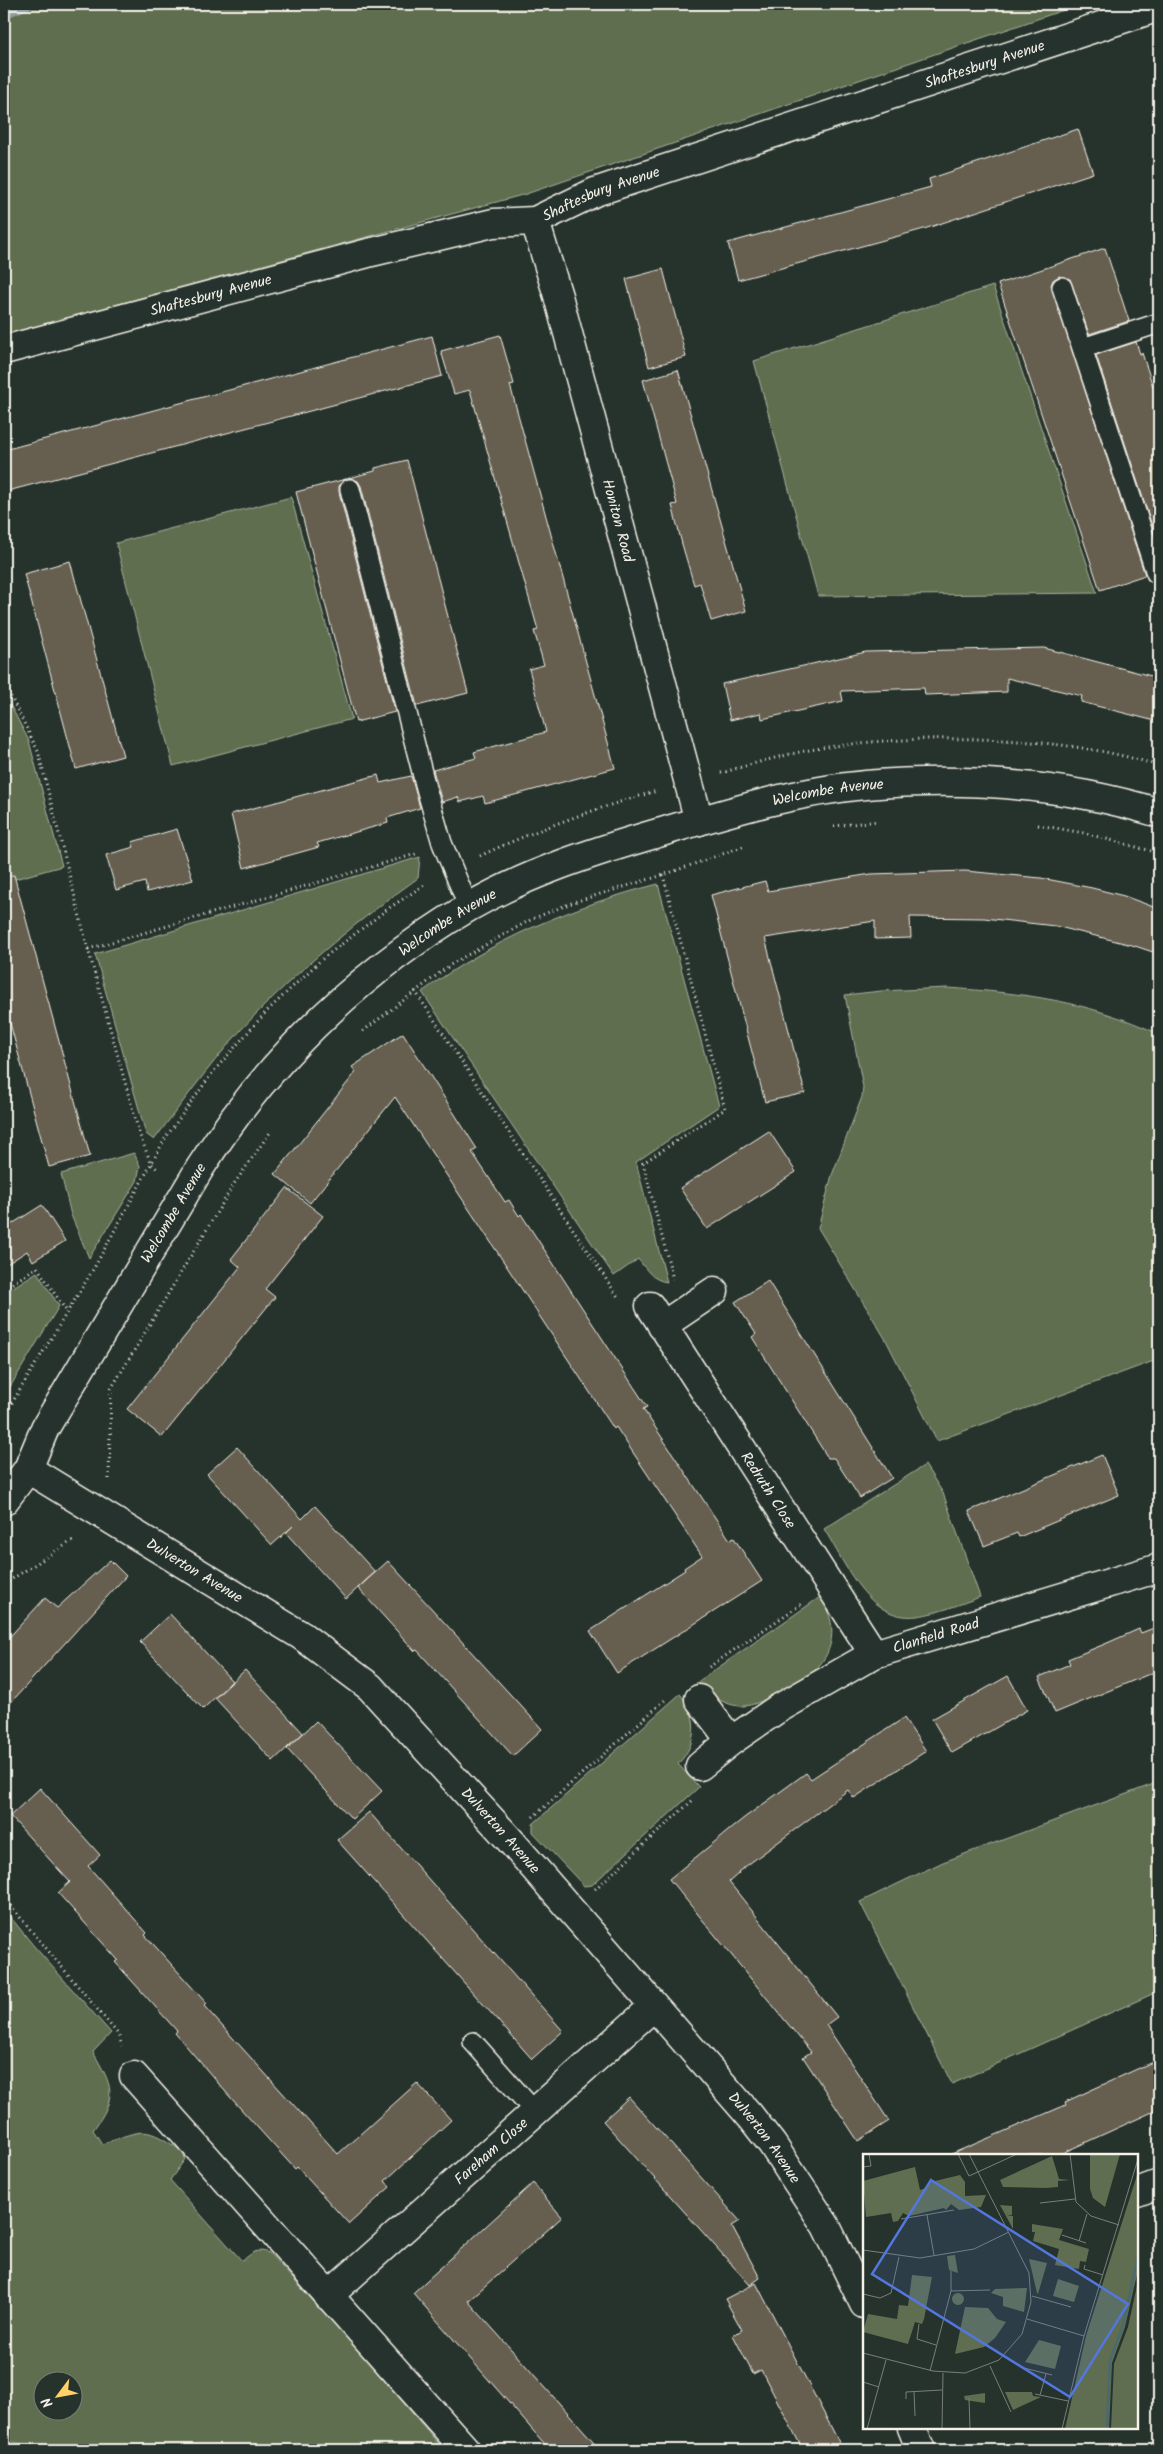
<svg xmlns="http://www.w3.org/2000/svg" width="1163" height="2454" font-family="Kalam,sans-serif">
  <rect width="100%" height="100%" fill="#26332d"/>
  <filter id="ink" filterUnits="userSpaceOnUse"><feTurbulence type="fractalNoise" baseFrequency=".02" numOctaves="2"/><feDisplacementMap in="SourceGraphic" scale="10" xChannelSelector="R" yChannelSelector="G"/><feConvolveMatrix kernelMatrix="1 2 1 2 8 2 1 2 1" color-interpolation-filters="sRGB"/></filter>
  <g filter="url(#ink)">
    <!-- green -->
    <path fill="#5f6e50" stroke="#aab09c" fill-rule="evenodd" d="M 4,4 L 1081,4 L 526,194 L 4,335 Z
      M 993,286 L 1097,593 L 818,596 L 754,361 Z
      M 291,497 L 352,719 L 173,766 L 116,543 Z
      M 4,693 L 29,741 L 62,866 L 4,882 Z
      M 420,857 L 418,878 C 360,919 305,964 255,1015 C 218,1053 186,1098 154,1140 L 146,1134 L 95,954 Z
      M 658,884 L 719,1106 L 636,1162 L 667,1282 C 652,1280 647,1270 638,1259 L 614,1276 L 422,992 C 493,939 573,906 658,884 Z
      M 947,988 C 1025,993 1088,1001 1159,1034 L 1159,1359 L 937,1441 L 886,1340 L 818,1228 L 832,1175 L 862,1097 L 863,1087 L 845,995 L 881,991 Z
      M 134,1153 L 140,1166 L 137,1181 L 89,1258 L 71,1215 L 61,1174 Z
      M 37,1272 L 59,1306 L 4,1397 L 4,1293 Z
      M 925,1465 L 943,1493 L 980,1597 C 960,1604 939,1613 917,1616 C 868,1622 846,1564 824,1529 Z
      M 820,1597 C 837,1620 836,1650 815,1670 C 807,1679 792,1684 782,1690 C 769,1697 755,1707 739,1706 C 721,1704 709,1694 696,1683 Z
      M 680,1694 C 699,1716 698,1743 678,1764 L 699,1787 L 592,1885 L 584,1886 L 533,1832 L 533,1824 Z
      M 1159,1782 L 1159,1991 L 952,2084 L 860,1902 L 943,1862 Z
      M 4,1909 L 33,1945 L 111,2033 L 93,2052 C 113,2087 118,2096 93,2130 L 102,2144 C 145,2129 144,2125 183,2152 L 185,2159 L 170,2180 L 242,2261 C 252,2253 256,2248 269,2253 L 355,2346 L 444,2450 L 101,2450 L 96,2446 L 37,2446 L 12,2442 L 4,2434 ZM 42,2382 L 72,2382 L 72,2412 L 42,2412 Z"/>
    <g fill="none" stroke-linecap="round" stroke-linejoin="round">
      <!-- stream -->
      <path stroke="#8e9fa1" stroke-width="11" d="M 4,13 L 27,4"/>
    </g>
    <!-- building -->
    <path fill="#665e50" stroke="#f4f1e8" d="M 1078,129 L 1093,173 L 924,229 L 738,280 L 728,243 L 931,187 L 929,179 Z
      M 1105,248 L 1129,321 L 1089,334 L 1070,279 L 1059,276 L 1053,280 L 1051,285 L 1145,575 L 1100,590 L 998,284 Z
      M 663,269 L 686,357 L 649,367 L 626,279 Z
      M 500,335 L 514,384 L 510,385 L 615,768 L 485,803 L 483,796 L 460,802 L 458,797 L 442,802 L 433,770 L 476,758 L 474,752 L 546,732 L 529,669 L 544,665 L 534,631 L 538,630 L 470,390 L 454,394 L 441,351 Z
      M 432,336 L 442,376 L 4,492 L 4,450 Z
      M 1136,342 L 1140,354 L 1142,353 L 1159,405 L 1159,547 L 1096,355 Z
      M 678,370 L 746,611 L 711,621 L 700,583 L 694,585 L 682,544 L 672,505 L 677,504 L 643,380 Z
      M 407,460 L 468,693 L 417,706 L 361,486 L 358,481 L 349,478 L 375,471 L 375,468 Z
      M 346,479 L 339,486 L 339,492 L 395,712 L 356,722 L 296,492 Z
      M 70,561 L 123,756 L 76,769 L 24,574 Z
      M 1044,648 L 1159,678 L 1159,722 L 1081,702 L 1082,696 L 1007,678 L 1007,692 L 925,695 L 924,688 L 841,691 L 843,701 L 762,719 L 761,713 L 730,720 L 722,684 L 866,652 Z
      M 378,775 L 380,783 L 411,776 L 420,808 L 387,818 L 388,823 L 317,843 L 319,847 L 244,868 L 231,814 Z
      M 177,829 L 193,880 L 147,892 L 145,882 L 116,890 L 106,855 L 134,847 L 132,842 Z
      M 965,871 L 1041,878 L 1092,888 L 1124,896 L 1159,909 L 1159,954 L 1132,945 L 1055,926 L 984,918 L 910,917 L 911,938 L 875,939 L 875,921 L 765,938 L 805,1093 L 765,1102 L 711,895 L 765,881 L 768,891 L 871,874 Z
      M 14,875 L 90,1156 L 49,1167 L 4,1001 L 4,876 Z
      M 403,1033 L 477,1149 L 472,1152 L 505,1202 L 509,1200 L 519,1216 L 521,1214 L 647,1407 L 643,1409 L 730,1540 L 734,1538 L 762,1581 L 617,1673 L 590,1631 L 685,1570 L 684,1568 L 702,1556 L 616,1427 L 614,1429 L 395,1097 L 310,1203 L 275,1174 L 356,1072 L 352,1067 Z
      M 769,1131 L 796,1172 L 707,1229 L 680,1188 Z
      M 287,1188 L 323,1216 L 265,1289 L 275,1297 L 162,1437 L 127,1409 L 240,1267 L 231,1259 Z
      M 42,1205 L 65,1241 L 33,1261 L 27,1251 L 4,1266 L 4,1229 Z
      M 768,1281 L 892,1478 L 860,1498 L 834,1458 L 828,1458 L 752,1337 L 756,1334 L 735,1302 Z
      M 237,1447 L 302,1519 L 315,1506 L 375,1572 L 346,1599 L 286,1533 L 293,1526 L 272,1545 L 207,1474 Z
      M 1102,1455 L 1119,1495 L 1019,1537 L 1017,1533 L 984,1546 L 969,1511 Z
      M 110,1560 L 126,1576 L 4,1710 L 4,1643 L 45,1598 L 57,1608 Z
      M 388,1561 L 542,1729 L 513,1756 L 417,1650 L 415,1651 L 358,1588 Z
      M 170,1614 L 232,1681 L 203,1709 L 140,1642 Z
      M 1159,1626 L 1159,1670 L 1055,1713 L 1039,1677 L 1070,1664 L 1068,1659 L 1105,1644 L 1139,1629 L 1141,1633 Z
      M 245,1670 L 303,1733 L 273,1761 L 215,1698 Z
      M 1008,1676 L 1027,1710 L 952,1753 L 932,1719 Z
      M 904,1718 L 926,1751 L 854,1798 L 848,1790 L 738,1872 L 739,1873 L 729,1882 L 837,2017 L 826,2025 L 889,2121 L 858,2141 L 803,2057 L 811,2052 L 669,1879 L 744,1818 L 806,1773 L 811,1779 Z
      M 316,1721 L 382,1791 L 352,1819 L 287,1749 Z
      M 40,1788 L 100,1855 L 88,1866 L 147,1933 L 145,1935 L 207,2004 L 204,2006 L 338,2154 L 417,2083 L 451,2120 L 385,2181 L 390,2187 L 349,2224 L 297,2167 L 295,2169 L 231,2098 L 175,2033 L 177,2031 L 115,1962 L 118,1960 L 58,1893 L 70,1882 L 10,1816 Z
      M 369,1812 L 563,2031 L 532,2059 L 337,1840 Z
      M 1159,2059 L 1159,2109 L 1058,2155 L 949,2155 L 1066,2105 L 1065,2102 Z
      M 629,2097 L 740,2221 L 732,2226 L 760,2278 L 750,2285 L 603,2121 Z
      M 533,2183 L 562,2217 L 468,2301 L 601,2450 L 550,2450 L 413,2293 Z
      M 756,2283 L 777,2323 L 843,2450 L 803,2450 L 761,2370 L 753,2374 L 733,2335 L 742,2330 L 725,2299 Z"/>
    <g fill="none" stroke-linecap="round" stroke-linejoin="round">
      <defs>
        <path id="lane" d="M 1062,287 L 1156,573
          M 1083,348 L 1159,323
          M 350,489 L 426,788 L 442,843 L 469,908
          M 473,2042 L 535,2112"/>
        <g id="street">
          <path id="s1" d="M 535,221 L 558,296 L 699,821"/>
          <path id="s2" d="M 650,1306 L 874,1654"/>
          <path d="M 662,1326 L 714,1291"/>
          <path id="s3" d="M 28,1469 L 302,1636 L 370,1687 L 509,1839 L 751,2117 L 772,2144 L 826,2226 L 864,2304"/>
          <path id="s4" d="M 4,1501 L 28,1469 L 45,1428 L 200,1168 C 268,1060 360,972 469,907 C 528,873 593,852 658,833 C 725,813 796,791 866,785 C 964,777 1065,784 1159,813"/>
          <path d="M 699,1699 L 731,1741"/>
          <path id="s5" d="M 700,1766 L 731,1741 L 776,1710 L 874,1654 L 1159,1568"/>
          <path d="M 134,2076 L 466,2450"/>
          <path d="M 1137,2192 L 1159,2184"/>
          <path id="s6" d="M 328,2296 L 653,2007"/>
          <path d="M 912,2428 L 921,2450"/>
        </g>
        <g id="secondary">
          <path id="s7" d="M 4,350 L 368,253 L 493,223 L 535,221 L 595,192 L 619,184 L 1159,7"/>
        </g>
      </defs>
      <!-- lane casing -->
      <use href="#lane" stroke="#f4f1e8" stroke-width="22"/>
      <!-- street casing -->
      <use href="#street" stroke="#f4f1e8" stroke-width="31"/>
      <!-- secondary casing -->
      <use href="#secondary" stroke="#f4f1e8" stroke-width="31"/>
      <!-- path -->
      <path stroke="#f4f1e8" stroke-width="3" stroke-dasharray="1 4" stroke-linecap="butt" d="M 4,683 L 38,751 L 88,949 L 140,1136 L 151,1163 L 159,1171
        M 721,773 C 756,763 792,752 828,747 C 924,733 1067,735 1159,766
        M 1038,825 L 1084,833 L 1159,853
        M 834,826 L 878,821
        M 480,856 C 537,829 597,808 657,791
        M 663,875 L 725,1109 L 643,1163 L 673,1279
        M 88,949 L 416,854
        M 415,991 L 618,1297
        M 363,1031 L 453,963 L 532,919 L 574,902 L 663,875 L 745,846
        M 4,1289 L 37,1267 L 67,1312
        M 4,1416 L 94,1268 L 166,1137 L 213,1072 L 265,1013 L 321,960 L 389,908 L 426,884
        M 109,1479 L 111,1389 L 234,1184 L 271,1131
        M 4,1584 L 75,1539
        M 709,1667 L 803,1603
        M 533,1817 L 665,1700
        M 595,1889 L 694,1799
        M 4,1898 L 118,2034 L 122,2046"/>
      <!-- lane -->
      <use href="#lane" stroke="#26332d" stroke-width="19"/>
      <!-- street -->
      <use href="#street" stroke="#26332d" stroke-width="28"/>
      <!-- secondary -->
      <use href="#secondary" stroke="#26332d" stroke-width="28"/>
    </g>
  </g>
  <g text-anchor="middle" stroke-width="5" stroke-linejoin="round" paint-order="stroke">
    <!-- street labels -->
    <g font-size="15" fill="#f4f1e8" stroke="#26332d">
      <text dy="5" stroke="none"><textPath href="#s7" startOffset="1024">Shaftesbury Avenue</textPath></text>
      <text dy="5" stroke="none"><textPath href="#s7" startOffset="619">Shaftesbury Avenue</textPath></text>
      <text dy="5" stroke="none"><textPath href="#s7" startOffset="214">Shaftesbury Avenue</textPath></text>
      <text dy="5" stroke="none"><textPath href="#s1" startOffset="311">Honiton Road</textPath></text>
      <text dy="5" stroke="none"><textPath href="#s4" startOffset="1144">Welcombe Avenue</textPath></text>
      <text dy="5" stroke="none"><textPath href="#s4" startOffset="739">Welcombe Avenue</textPath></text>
      <text dy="5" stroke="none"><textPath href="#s4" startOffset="335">Welcombe Avenue</textPath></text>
      <text dy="5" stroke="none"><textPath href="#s2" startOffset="219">Redruth Close</textPath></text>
      <text dy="5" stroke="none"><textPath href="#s3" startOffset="195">Dulverton Avenue</textPath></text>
      <text dy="5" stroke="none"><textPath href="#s5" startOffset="272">Clanfield Road</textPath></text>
      <text dy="5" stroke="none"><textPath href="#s3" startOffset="600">Dulverton Avenue</textPath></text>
      <text dy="5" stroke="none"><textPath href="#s3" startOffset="1005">Dulverton Avenue</textPath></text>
      <text dy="5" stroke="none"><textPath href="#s6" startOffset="218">Fareham Close</textPath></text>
    </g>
  </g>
  <!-- overview -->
  <g transform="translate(863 2154)">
    <rect width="275" height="275" fill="#26332d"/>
    <path d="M 227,0 L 257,0 L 242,53 L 230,44 L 227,35 ZM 189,2 L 196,25 L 207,26 L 195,27 L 195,33 L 183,34 L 140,33 L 137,26 ZM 52,13 L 57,36 L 63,34 L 68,28 L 97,21 L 102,28 L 102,42 L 123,41 L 118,53 L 96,56 L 88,50 L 83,56 L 81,54 L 46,62 L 40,59 L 35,67 L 30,68 L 28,59 L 3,63 L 0,27 ZM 275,18 L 275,116 L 262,173 L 249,209 L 246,275 L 202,275 L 223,182 ZM 137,51 L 149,52 L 149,61 L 144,62 L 150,62 L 150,75 ZM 169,70 L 200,75 L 196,86 L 226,95 L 223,108 L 217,107 L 216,115 L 192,111 L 196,95 L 170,87 L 172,78 L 169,78 ZM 92,101 L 95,119 L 86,116 L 84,102 ZM 166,105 L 184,109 L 175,140 L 174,139 ZM 49,121 L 69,123 L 61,165 L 59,170 L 52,168 L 45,190 L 0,178 L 5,160 L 34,165 L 36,151 L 45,152 ZM 195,125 L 216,132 L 211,148 L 190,142 ZM 275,127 L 275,275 L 248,275 L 251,210 L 265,173 ZM 164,134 L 161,158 L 140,152 L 140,143 L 128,139 L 132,135 ZM89 145a6 6 0 1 1 12 0a6 6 0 1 1-12 0ZM 102,153 L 125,154 L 134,165 L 143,168 L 132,184 L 121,193 L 92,200 ZM 176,186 L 198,192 L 192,215 L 162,208 ZM 142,238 L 169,238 L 170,242 L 178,243 L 150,256 ZM 122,239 L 122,249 L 102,246 L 101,242 Z" fill="#5f6e50"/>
    <path fill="none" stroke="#4a6971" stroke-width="2.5" d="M 244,275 L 247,206 L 260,171 L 275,102"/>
    <path fill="none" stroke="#787f78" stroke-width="1" d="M 95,0 L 106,22 L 154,0M 207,0 L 213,48 L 228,62 L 256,71M 0,13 L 8,12 L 6,0M 177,49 L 212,45M 64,61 L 71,101M 38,65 L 91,56M 199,81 L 223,89M 216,87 L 224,60M 0,96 L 57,104 L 111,95 L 146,78M 222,111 L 221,115 L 240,121M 88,137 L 127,136M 0,140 L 17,144 L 28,139 L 36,103M 169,142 L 208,153M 164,165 L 221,182M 56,170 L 54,185 L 73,191M 0,199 L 70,217 L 102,219 L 136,206 L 159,180 L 168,148 L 166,119 L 106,0M 127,212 L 148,258M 161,214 L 189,221M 67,217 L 88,137 L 88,117M 0,228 L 16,233M 51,237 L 52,262M 172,240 L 205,247M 177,241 L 183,220M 106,244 L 107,275M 43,245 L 43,238 L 79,236M 4,275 L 23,206M 79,275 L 80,219M 199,275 L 221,182 L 275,5"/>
    <path fill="#5377dc" fill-opacity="0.15" stroke="#5377dc" stroke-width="2.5" d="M 68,26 L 265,150 L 207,243 L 9,120 Z"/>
    <rect width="275" height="275" fill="none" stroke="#f4f1e8" stroke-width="2.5"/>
  </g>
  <!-- margin -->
  <rect width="1163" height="2454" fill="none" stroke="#26332d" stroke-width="20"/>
  <rect x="10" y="10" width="1143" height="2434" fill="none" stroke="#f4f1e8" stroke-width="2" filter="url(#ink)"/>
  <!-- north arrow -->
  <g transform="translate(58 2396) rotate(238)"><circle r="24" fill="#26332d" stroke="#787f78"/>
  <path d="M0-4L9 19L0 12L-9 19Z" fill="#ffd166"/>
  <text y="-8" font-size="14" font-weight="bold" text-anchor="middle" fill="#f4f1e8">N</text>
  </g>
</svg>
